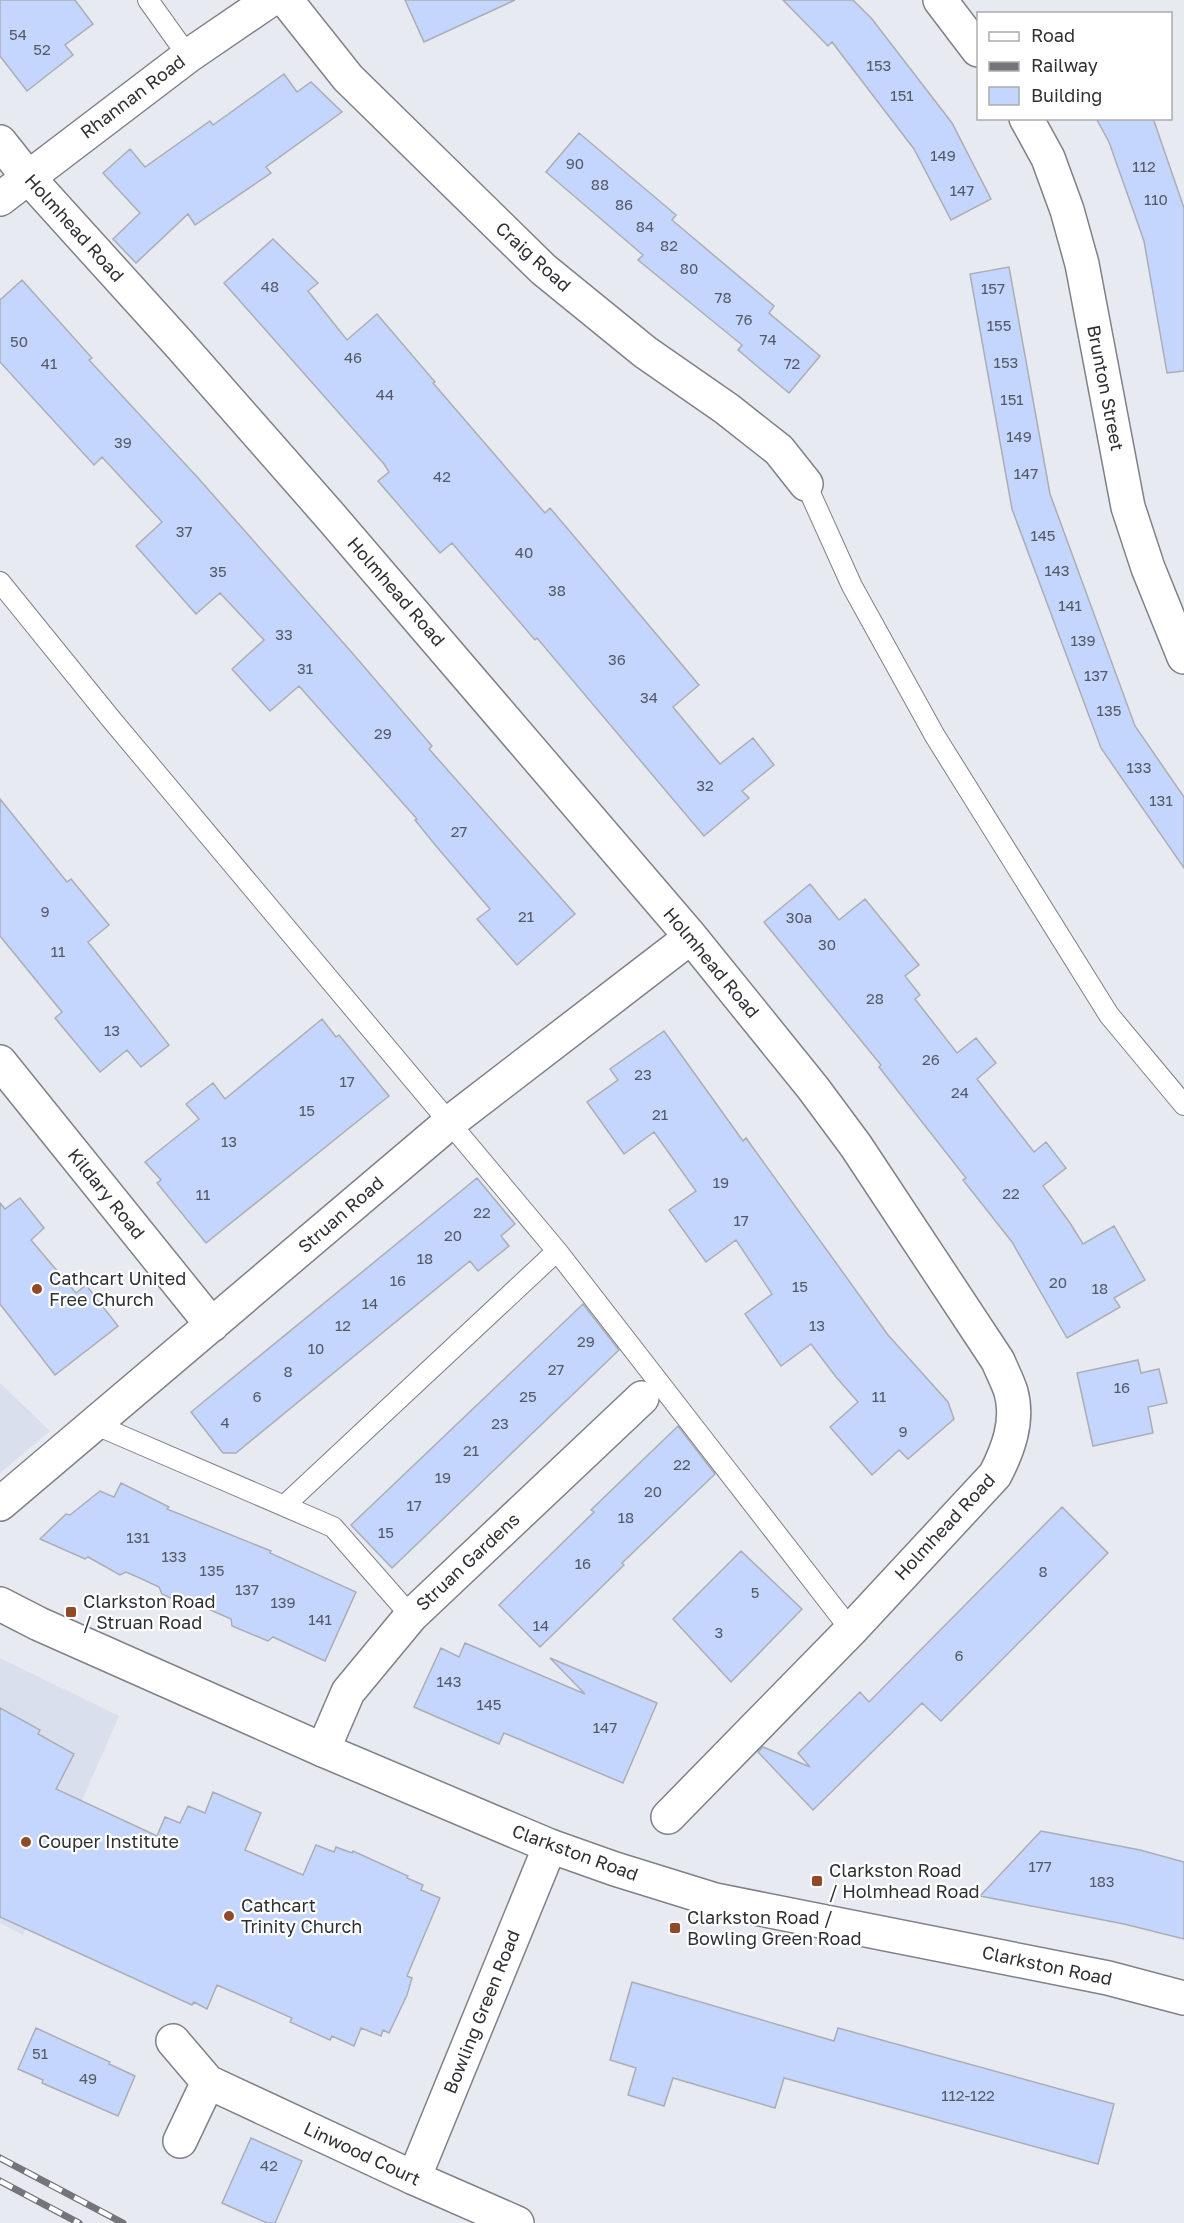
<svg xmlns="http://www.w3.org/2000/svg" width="1184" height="2223" font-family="'Golos Text',sans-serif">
  <rect width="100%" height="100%" fill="#e7eaf1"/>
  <!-- built -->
  <path fill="#d9dfec" d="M 0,1383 L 50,1431 L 0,1473 Z
    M 0,1658 L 119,1716 L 23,1935 L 0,1923 Z"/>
  <!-- building -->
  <path fill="#c4d5fe" stroke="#abaeb4" stroke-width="1.5" d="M 0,0 L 75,0 L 93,24 L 65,45 L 73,55 L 27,91 L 0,56 Z
    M 405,0 L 515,0 L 424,42 Z
    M 783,0 L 853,0 L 872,19 L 952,123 L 991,199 L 951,220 L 914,149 L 832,42 L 828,46 Z
    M 284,74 L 297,92 L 311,82 L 342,112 L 266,167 L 271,173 L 195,225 L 188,214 L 136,263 L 113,239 L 140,213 L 103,173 L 130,149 L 145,167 L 210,121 L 213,125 Z
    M 1096,118 L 1153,118 L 1184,208 L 1184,371 L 1167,373 L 1144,241 L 1109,142 Z
    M 579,133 L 676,215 L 672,220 L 774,306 L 769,313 L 820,356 L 789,393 L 738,350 L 742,345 L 638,260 L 643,255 L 546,172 Z
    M 273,239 L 318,283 L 308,291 L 347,340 L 377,314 L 435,382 L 433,383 L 545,513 L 550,508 L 578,541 L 699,685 L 673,707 L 720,764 L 753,738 L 774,765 L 742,791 L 749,798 L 704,836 L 537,638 L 535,640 L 452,543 L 440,553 L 378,481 L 389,472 L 384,464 L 224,283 Z
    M 1009,267 L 1050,494 L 1135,726 L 1184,797 L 1184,868 L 1101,748 L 1012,509 L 970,274 Z
    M 22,280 L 92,358 L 89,360 L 199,479 L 354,655 L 432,746 L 429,749 L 575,914 L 517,965 L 477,919 L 490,909 L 436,846 L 415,820 L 417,819 L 299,686 L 270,711 L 232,669 L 264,640 L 220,593 L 196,614 L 136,546 L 162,522 L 102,457 L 94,465 L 0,362 L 0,300 Z
    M 0,799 L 67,882 L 71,879 L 109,925 L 88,942 L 169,1045 L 141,1067 L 127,1050 L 100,1072 L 55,1018 L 62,1012 L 0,936 Z
    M 810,884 L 839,920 L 865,899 L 919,965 L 905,976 L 920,995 L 915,999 L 957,1053 L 976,1038 L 996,1063 L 977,1079 L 1034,1152 L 1046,1142 L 1066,1168 L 1043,1186 L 1070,1223 L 1083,1244 L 1114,1226 L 1145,1280 L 1114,1298 L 1120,1307 L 1067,1338 L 1012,1242 L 963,1180 L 966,1178 L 879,1067 L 881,1065 L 764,922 Z
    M 322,1019 L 336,1037 L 339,1035 L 389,1096 L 206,1243 L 157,1183 L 161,1180 L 145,1162 L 199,1119 L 186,1104 L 213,1083 L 225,1099 Z
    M 664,1031 L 743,1141 L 746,1138 L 888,1335 L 948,1402 L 954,1419 L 908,1459 L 899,1450 L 872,1475 L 830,1427 L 858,1402 L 836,1377 L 811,1344 L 781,1366 L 745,1314 L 772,1294 L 736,1240 L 706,1262 L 669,1210 L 696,1191 L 654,1132 L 624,1154 L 587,1102 L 618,1080 L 610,1069 Z
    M 477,1178 L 515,1224 L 501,1236 L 509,1246 L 478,1271 L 470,1261 L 236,1453 L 223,1453 L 191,1412 Z
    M 20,1198 L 44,1228 L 31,1240 L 76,1293 L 86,1285 L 118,1326 L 55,1375 L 0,1304 L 0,1203 L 5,1209 Z
    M 583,1304 L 619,1350 L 392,1568 L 351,1525 Z
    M 1138,1360 L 1141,1373 L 1159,1369 L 1167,1403 L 1148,1407 L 1153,1433 L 1093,1446 L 1077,1373 Z
    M 678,1426 L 715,1474 L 622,1563 L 624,1565 L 540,1647 L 499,1605 L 594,1512 L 591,1510 Z
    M 121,1483 L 169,1507 L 167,1509 L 271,1551 L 270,1553 L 356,1592 L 325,1661 L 273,1637 L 268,1641 L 232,1626 L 231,1619 L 215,1612 L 200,1605 L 194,1609 L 162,1594 L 159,1587 L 142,1579 L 126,1572 L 120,1575 L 88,1557 L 85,1559 L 40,1539 L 66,1514 L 70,1515 L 100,1491 L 114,1497 Z
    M 1062,1507 L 1108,1553 L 941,1721 L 922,1703 L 813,1810 L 758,1752 L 763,1747 L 810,1767 L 798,1753 L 860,1692 L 869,1702 Z
    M 741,1551 L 802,1609 L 731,1682 L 673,1619 Z
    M 465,1643 L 585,1694 L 550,1658 L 657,1703 L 623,1783 L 504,1733 L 499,1744 L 414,1707 L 441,1648 L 459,1657 Z
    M 0,1708 L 40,1730 L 38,1734 L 74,1754 L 56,1789 L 157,1836 L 165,1817 L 180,1823 L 188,1806 L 205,1813 L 213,1792 L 261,1813 L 245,1850 L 303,1875 L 316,1845 L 334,1852 L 336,1847 L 352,1853 L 353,1851 L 408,1876 L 407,1878 L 423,1885 L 421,1890 L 440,1898 L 407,1976 L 412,1978 L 407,1995 L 389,2033 L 383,2030 L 381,2036 L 361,2028 L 354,2046 L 332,2036 L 330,2040 L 290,2022 L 292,2018 L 217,1985 L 207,2009 L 194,2002 L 192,2005 L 0,1917 Z
    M 1041,1831 L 1140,1850 L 1184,1862 L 1184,1939 L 1124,1924 L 980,1896 Z
    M 632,1982 L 834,2041 L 838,2028 L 1114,2104 L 1098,2164 L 784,2078 L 775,2108 L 673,2078 L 664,2106 L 628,2095 L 636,2068 L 610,2060 Z
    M 36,2028 L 110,2062 L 109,2064 L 135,2076 L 118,2116 L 42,2083 L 43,2080 L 18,2069 Z
    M 251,2138 L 302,2161 L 275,2223 L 267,2223 L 222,2203 Z"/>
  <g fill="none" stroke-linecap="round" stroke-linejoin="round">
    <defs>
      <path id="service" d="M 148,0 L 188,56
        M 806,484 L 852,586 L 935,736 L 1109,1015 L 1184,1105
        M 0,582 L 111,719 L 557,1251 L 851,1630
        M 94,1424 L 333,1527 L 411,1616
        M 285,1505 L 557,1251"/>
      <path id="minor" d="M 286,0 L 348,78 L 543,269 L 645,352 L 727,409 L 779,450 L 806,484
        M 0,142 L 27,176 L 180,345 L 332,518 L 691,937 L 813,1088 L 856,1146 L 998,1361 C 1002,1371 1008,1382 1011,1392 C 1019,1421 1008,1450 995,1475 L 851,1630 L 668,1817
        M 0,1062 L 212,1325
        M 0,1504 L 449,1123 L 691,937
        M 323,1750 L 348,1692 L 411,1616 L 642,1398
        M 173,2041 L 208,2082 L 414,2178 L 517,2223
        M 180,2141 L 208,2082
        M 414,2178 L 550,1846"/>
      <path id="tertiary" d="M 940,0 L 978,50
        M 1026,118 L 1048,158 L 1067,210 L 1082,264 L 1128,507 L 1148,568 L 1184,657
        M 0,199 L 188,56 L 270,0"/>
      <path id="secondary" d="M 0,1604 L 39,1624 L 323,1750 L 550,1846 L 615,1869 L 715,1900 L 1108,1978 L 1184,1998"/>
    </defs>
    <!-- service casing -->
    <use href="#service" stroke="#7f8187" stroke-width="22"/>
    <!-- minor casing -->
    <use href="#minor" stroke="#7f8187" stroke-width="36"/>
    <!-- tertiary casing -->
    <use href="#tertiary" stroke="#7f8187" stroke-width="36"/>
    <!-- secondary casing -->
    <use href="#secondary" stroke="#7f8187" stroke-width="36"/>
    <!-- service -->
    <use href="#service" stroke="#fff" stroke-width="20"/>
    <!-- minor -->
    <use href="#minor" stroke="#fff" stroke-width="33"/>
    <!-- tertiary -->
    <use href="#tertiary" stroke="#fff" stroke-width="33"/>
    <!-- secondary -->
    <use href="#secondary" stroke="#fff" stroke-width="33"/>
    <defs>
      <path id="rail" d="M 0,2158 L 123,2223
        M 0,2181 L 79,2223"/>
    </defs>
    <!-- rail casing -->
    <use href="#rail" stroke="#74757a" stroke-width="7"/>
    <!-- rail -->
    <use href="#rail" stroke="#fff" stroke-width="4.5" stroke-dasharray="14" stroke-linecap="butt"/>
  </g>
  <!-- markers -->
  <g fill="#914927" stroke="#fff" stroke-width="2">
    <circle cx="37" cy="1289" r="6"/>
    <rect x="65" y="1606" width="12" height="12" rx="3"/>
    <circle cx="26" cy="1842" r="6"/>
    <rect x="811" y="1875" width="12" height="12" rx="3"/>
    <circle cx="229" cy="1916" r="6"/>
    <rect x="669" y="1922" width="12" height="12" rx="3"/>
  </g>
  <g text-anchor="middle" stroke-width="4.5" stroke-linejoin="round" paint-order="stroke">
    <!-- number labels -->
    <g font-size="15" fill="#545966">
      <text x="18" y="40">54</text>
      <text x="42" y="55">52</text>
      <text x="879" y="71">153</text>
      <text x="902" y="101">151</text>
      <text x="943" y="161">149</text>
      <text x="575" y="169">90</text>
      <text x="1144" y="172">112</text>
      <text x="600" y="190">88</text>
      <text x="962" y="196">147</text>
      <text x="1156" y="205">110</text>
      <text x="624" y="210">86</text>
      <text x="645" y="232">84</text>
      <text x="669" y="251">82</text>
      <text x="689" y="274">80</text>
      <text x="270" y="292">48</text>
      <text x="993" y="294">157</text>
      <text x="723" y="303">78</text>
      <text x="744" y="325">76</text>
      <text x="999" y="331">155</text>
      <text x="768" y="345">74</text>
      <text x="19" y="347">50</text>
      <text x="353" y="363">46</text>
      <text x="1006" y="368">153</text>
      <text x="49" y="369">41</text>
      <text x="792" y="369">72</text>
      <text x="385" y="400">44</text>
      <text x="1012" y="405">151</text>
      <text x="1019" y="442">149</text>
      <text x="123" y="448">39</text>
      <text x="1026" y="479">147</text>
      <text x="442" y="482">42</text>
      <text x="184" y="537">37</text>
      <text x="1043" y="541">145</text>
      <text x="524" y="558">40</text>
      <text x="1057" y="576">143</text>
      <text x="218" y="577">35</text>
      <text x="557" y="596">38</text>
      <text x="1070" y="611">141</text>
      <text x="284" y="640">33</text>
      <text x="1083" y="646">139</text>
      <text x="617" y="665">36</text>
      <text x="305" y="674">31</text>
      <text x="1096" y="681">137</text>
      <text x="649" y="703">34</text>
      <text x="1109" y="716">135</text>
      <text x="383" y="739">29</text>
      <text x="1139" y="773">133</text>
      <text x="705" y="791">32</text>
      <text x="1161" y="806">131</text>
      <text x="459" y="837">27</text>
      <text x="45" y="917">9</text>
      <text x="526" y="922">21</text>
      <text x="799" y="923">30a</text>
      <text x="827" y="950">30</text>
      <text x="58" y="957">11</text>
      <text x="875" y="1004">28</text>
      <text x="112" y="1036">13</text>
      <text x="931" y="1065">26</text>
      <text x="643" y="1080">23</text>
      <text x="347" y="1087">17</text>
      <text x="960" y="1098">24</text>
      <text x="307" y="1116">15</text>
      <text x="660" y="1120">21</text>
      <text x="229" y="1147">13</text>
      <text x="721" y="1188">19</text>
      <text x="1011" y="1199">22</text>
      <text x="203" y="1200">11</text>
      <text x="482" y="1218">22</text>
      <text x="741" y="1226">17</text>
      <text x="453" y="1241">20</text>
      <text x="425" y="1264">18</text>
      <text x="398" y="1286">16</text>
      <text x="1058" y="1288">20</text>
      <text x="800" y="1292">15</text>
      <text x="1100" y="1294">18</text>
      <text x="370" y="1309">14</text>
      <text x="343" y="1331">12</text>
      <text x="817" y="1331">13</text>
      <text x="586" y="1347">29</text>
      <text x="316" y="1354">10</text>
      <text x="556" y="1375">27</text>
      <text x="288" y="1377">8</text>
      <text x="1122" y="1393">16</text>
      <text x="257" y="1402">6</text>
      <text x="528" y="1402">25</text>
      <text x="879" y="1402">11</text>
      <text x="225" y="1428">4</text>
      <text x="500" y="1429">23</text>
      <text x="903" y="1437">9</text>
      <text x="471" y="1456">21</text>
      <text x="682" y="1470">22</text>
      <text x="443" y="1483">19</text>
      <text x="653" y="1497">20</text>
      <text x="414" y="1511">17</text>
      <text x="626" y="1523">18</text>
      <text x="386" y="1538">15</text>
      <text x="138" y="1543">131</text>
      <text x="174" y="1562">133</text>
      <text x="583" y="1569">16</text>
      <text x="212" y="1576">135</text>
      <text x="1043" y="1577">8</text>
      <text x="247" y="1595">137</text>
      <text x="755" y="1598">5</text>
      <text x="283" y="1608">139</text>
      <text x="320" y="1625">141</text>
      <text x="541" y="1631">14</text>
      <text x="719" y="1638">3</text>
      <text x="959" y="1661">6</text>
      <text x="449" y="1687">143</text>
      <text x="489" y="1710">145</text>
      <text x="605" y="1733">147</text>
      <text x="1040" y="1872">177</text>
      <text x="1102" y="1887">183</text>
      <text x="40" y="2059">51</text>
      <text x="88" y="2084">49</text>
      <text x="968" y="2101">112-122</text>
      <text x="269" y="2171">42</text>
    </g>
    <!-- street labels -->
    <g font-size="18" fill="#2f3033" stroke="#fff">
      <text transform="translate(133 97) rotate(-37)" y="6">Rhannan Road</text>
      <text transform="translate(74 228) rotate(48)" y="6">Holmhead Road</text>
      <text transform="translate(533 257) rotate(42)" y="6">Craig Road</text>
      <text transform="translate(1105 388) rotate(79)" y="6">Brunton Street</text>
      <text transform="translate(396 592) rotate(49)" y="6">Holmhead Road</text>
      <text transform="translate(711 963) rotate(50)" y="6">Holmhead Road</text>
      <text transform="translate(106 1194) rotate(51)" y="6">Kildary Road</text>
      <text transform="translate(341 1215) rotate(-41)" y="6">Struan Road</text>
      <text transform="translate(945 1527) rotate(-47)" y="6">Holmhead Road</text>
      <text transform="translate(468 1562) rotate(-43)" y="6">Struan Gardens</text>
      <text transform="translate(575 1853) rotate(20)" y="6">Clarkston Road</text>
      <text transform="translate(1047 1966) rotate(12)" y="6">Clarkston Road</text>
      <text transform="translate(482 2012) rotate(-68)" y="6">Bowling Green Road</text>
      <text transform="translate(362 2154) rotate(25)" y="6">Linwood Court</text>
    </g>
    <!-- poi labels -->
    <g font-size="18" fill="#2f3033" stroke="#fff" text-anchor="start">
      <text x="49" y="1285">Cathcart United<tspan x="49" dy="21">Free Church</tspan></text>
      <text x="83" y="1608">Clarkston Road<tspan x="83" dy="21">/ Struan Road</tspan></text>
      <text x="38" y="1848">Couper Institute</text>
      <text x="829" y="1877">Clarkston Road<tspan x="829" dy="21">/ Holmhead Road</tspan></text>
      <text x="241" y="1912">Cathcart<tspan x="241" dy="21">Trinity Church</tspan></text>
      <text x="687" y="1924">Clarkston Road /<tspan x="687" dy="21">Bowling Green Road</tspan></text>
    </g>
  </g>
  <!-- legend -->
  <rect x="977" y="12" width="195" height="108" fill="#ffffff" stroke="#acacad" stroke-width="1.5"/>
  <rect x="989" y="32" width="30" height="9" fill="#ffffff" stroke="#acacad" stroke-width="1.5"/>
  <text x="1031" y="42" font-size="18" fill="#2f3033">Road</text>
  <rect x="989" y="62" width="30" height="9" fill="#74757a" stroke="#acacad" stroke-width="1.5"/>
  <text x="1031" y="72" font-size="18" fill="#2f3033">Railway</text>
  <rect x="989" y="87" width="30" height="18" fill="#c4d5fe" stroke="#acacad" stroke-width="1.5"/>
  <text x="1031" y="102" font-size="18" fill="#2f3033">Building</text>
</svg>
